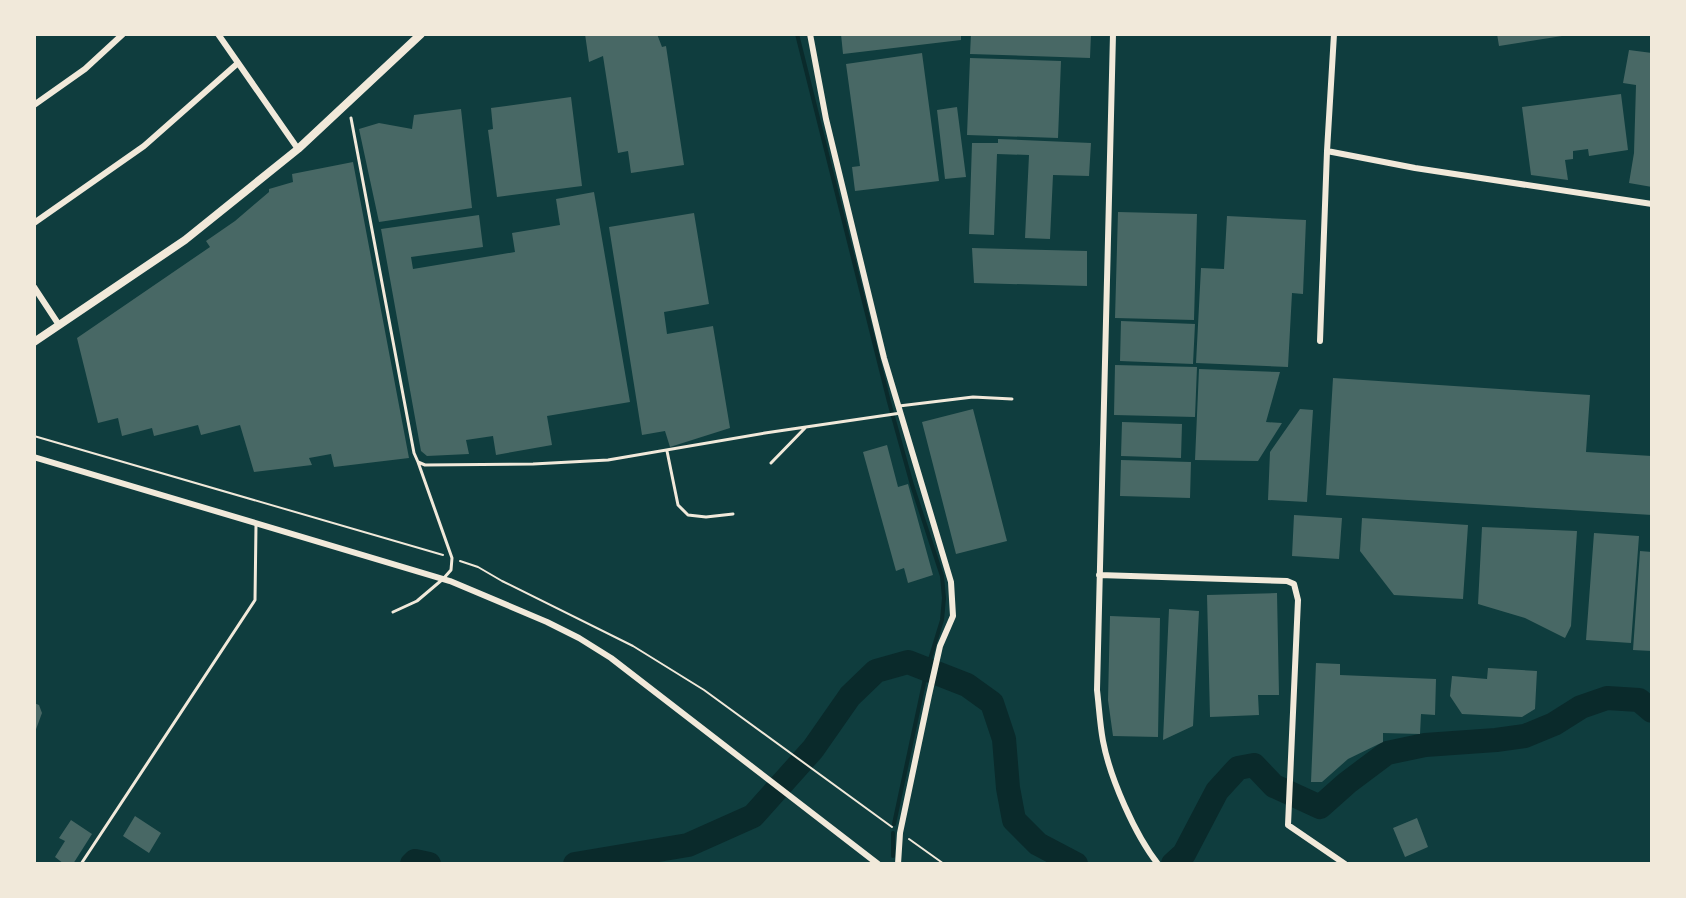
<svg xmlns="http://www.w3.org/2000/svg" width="1686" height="898" font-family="'Varela Round',sans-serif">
  <rect width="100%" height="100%" fill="#0f3d3e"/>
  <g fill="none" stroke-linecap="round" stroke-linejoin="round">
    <!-- stream -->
    <path stroke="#0a2a2b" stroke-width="4" d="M 797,34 L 889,402 L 912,485 L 942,576 L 944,598 L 942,620 L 927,669 L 894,824
      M 893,856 L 893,833"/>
    <!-- river -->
    <path stroke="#0a2a2b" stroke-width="24" d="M 412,864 L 415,861 L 429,864
      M 575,864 L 688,845 L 753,816 L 813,749 L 850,696 L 876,671 L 908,662 L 967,685 L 992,703 L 1004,739 L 1008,788 L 1014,820 L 1038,844 L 1076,864
      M 1173,864 L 1184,854 L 1217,791 L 1238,768 L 1254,765 L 1274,786 L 1320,807 L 1347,783 L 1387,753 L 1425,745 L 1496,740 L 1525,736 L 1554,724 L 1581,707 L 1607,698 L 1639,700 L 1652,711"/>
  </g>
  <!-- building -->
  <path fill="#486865" d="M 585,34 L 657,34 L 662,47 L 666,46 L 684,165 L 631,173 L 628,151 L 618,153 L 603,56 L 589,62 Z
    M 841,34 L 961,34 L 961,40 L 843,54 Z
    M 971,34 L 1091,34 L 1090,58 L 970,54 Z
    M 1497,34 L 1562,34 L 1562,36 L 1499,46 Z
    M 1629,50 L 1652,53 L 1652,187 L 1629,183 L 1634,153 L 1636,85 L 1623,83 Z
    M 922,53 L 939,181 L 855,191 L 852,167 L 860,166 L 846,64 Z
    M 970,58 L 1061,61 L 1058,138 L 967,135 Z
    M 1621,94 L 1628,150 L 1589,156 L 1588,149 L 1573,151 L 1573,159 L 1565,160 L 1568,180 L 1531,175 L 1522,107 Z
    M 571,97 L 582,186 L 497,197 L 488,130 L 493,129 L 491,108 Z
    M 957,107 L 966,177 L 945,179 L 937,110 Z
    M 461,109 L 472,208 L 379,222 L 359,129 L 379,123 L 412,129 L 414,115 Z
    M 998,139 L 1091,143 L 1089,176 L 1053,175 L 1050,239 L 1025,238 L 1029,155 L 997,154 L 994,235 L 969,234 L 972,143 L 998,143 Z
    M 353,162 L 409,458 L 334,467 L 331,454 L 309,458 L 312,465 L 254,472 L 240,425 L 201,435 L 198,425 L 154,436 L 152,428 L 122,436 L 118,418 L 98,423 L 77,338 L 210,247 L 206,241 L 235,221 L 269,192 L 269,189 L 293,182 L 292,174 Z
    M 594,192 L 630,402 L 547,416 L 552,445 L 496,455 L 493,436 L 466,440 L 469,454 L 427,456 L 421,451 L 381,229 L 479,215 L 483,247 L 411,257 L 413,269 L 515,252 L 512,233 L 560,225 L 556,199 Z
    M 1118,212 L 1197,214 L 1194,320 L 1115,318 Z
    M 694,213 L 709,304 L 664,312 L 667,334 L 713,326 L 730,428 L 670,447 L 665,431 L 642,435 L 609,227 Z
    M 1227,216 L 1306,220 L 1303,294 L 1292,293 L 1288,367 L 1196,363 L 1201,268 L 1224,269 Z
    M 972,248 L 1087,251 L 1087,286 L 974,283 Z
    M 1121,321 L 1195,324 L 1193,364 L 1120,361 Z
    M 1115,365 L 1197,367 L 1195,417 L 1114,415 Z
    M 1199,369 L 1280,372 L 1266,422 L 1282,423 L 1258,461 L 1195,460 Z
    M 1333,378 L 1590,395 L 1586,452 L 1652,456 L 1652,515 L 1326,495 Z
    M 973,409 L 1007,541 L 956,554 L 922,422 Z
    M 1300,409 L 1313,410 L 1307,502 L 1268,500 L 1270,452 Z
    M 1122,422 L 1182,424 L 1181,458 L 1121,456 Z
    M 887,445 L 898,487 L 908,484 L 933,575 L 908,583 L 904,568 L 896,571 L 863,452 Z
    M 1121,460 L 1191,462 L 1190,498 L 1120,496 Z
    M 1294,515 L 1342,518 L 1339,559 L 1292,556 Z
    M 1362,518 L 1468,525 L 1463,599 L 1394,595 L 1360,551 Z
    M 1482,527 L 1577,531 L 1571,626 L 1565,638 L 1525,618 L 1478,604 Z
    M 1594,533 L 1639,536 L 1631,643 L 1586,640 Z
    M 1640,551 L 1652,552 L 1652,651 L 1633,650 Z
    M 1277,593 L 1279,695 L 1258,695 L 1259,715 L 1210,717 L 1207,595 Z
    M 1169,609 L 1199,611 L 1193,726 L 1163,740 Z
    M 1110,616 L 1160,618 L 1158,737 L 1113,736 L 1108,700 Z
    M 1316,663 L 1340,664 L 1340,675 L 1436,679 L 1435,715 L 1421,714 L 1420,734 L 1383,733 L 1383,742 L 1348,759 L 1322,782 L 1311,782 Z
    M 1488,668 L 1537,671 L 1535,709 L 1522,717 L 1462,714 L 1450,696 L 1452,676 L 1487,679 Z
    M 34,703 L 39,705 L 42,713 L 35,732 Z
    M 135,816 L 161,833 L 149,853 L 123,836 Z
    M 1417,818 L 1428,847 L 1405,857 L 1393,828 Z
    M 71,820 L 92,834 L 73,864 L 64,864 L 55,857 L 65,841 L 59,838 Z"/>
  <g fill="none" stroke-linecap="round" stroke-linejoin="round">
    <!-- path -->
    <path stroke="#f1e9da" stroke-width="2" d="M 34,436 L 443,555
      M 460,561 L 478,567 L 502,581 L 633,646 L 704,690 L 892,827
      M 909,839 L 944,864"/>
    <!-- service -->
    <path stroke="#f1e9da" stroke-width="3" d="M 351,118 L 414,453 L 418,462 L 425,465 L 533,464 L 608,460 L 765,433 L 901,413
      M 899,406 L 973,397 L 1012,399
      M 667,451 L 678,505 L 688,515 L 706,517 L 733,514
      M 771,463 L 805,428
      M 393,612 L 417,601 L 443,579 L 451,570 L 452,558 L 418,462
      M 81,864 L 255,600 L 256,525"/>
    <!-- minor -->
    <path stroke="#f1e9da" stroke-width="6" d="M 218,34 L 298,149
      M 810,34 L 826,119 L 884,358 L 951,582 L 953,616 L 940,646 L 929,695 L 900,833 L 898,864
      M 1113,34 L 1097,690 C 1099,707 1100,725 1103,741 C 1110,778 1135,835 1158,864
      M 34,105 L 85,69 L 123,34
      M 1327,151 L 1415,168 L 1652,204
      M 34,223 L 144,146 L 238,63
      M 34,287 L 59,325
      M 1320,341 L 1327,151 L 1334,34
      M 34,457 L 450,581 L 547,622 L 579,638 L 611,658 L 878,864
      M 1099,575 L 1287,581 L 1294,584 L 1298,600 L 1288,825 L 1345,864"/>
    <!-- secondary -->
    <path stroke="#f1e9da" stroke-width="8" d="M 34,342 L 185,240 L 298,149 L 421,34"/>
  </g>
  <!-- border -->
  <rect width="1686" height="898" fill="none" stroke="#f1e9da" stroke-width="72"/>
</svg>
